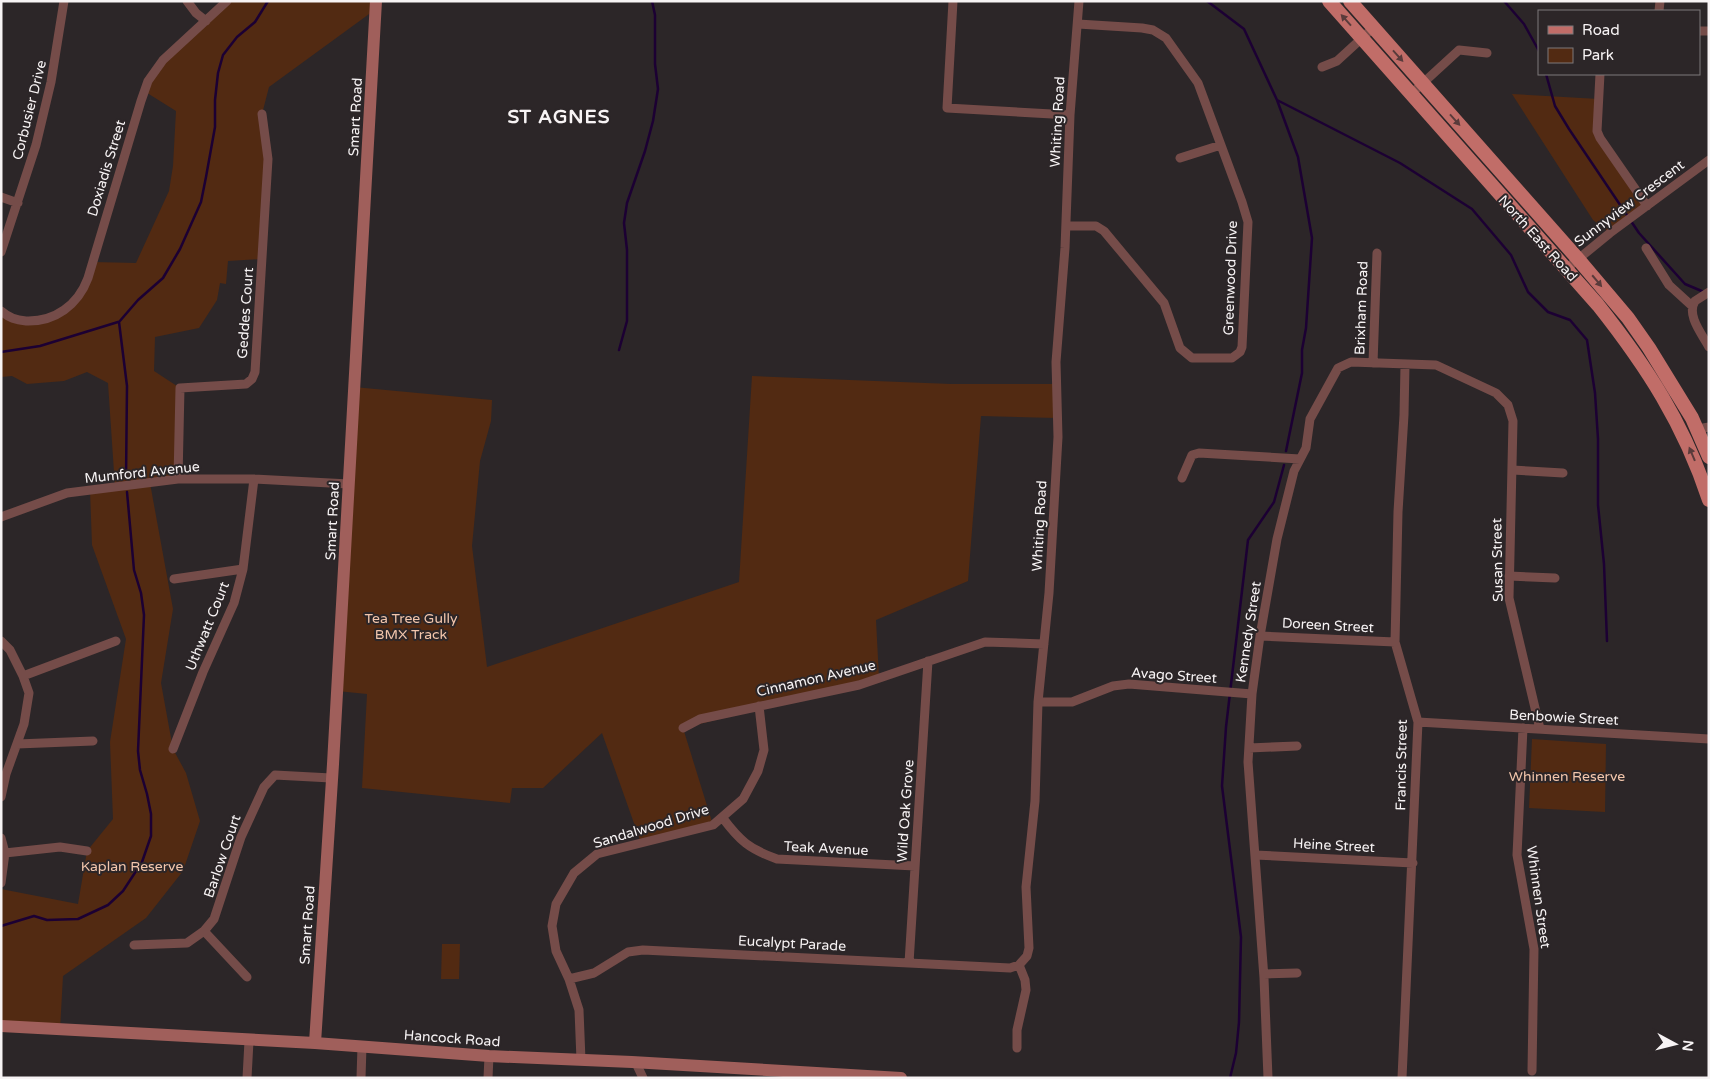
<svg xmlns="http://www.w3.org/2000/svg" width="1710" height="1079" font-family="'Varela Round',sans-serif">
  <rect width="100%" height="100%" fill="#2c2628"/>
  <!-- green -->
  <path fill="#522a12" d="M 227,1 L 376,1 L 376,9 L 269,87 L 262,114 L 268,159 L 262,259 L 228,261 L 226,284 L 220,283 L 217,300 L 199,328 L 155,337 L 154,371 L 180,388 L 178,479 L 150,483 L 173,609 L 161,683 L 173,749 L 186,773 L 200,821 L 183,871 L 146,918 L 63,976 L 60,1030 L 1,1027 L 1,889 L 78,904 L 87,851 L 113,819 L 110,742 L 126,639 L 92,545 L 90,490 L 115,487 L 108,383 L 87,372 L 64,381 L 27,384 L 12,376 L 1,377 L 1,311 L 11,318 L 51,317 L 75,301 L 93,262 L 136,263 L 169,191 L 173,166 L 176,111 L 144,91 L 156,69 Z
    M 1512,94 L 1599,99 L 1597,131 L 1647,206 L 1610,233 L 1593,220 Z
    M 752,376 L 951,384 L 1056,384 L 1057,418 L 981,416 L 968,581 L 876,620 L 879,678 L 859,685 L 683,728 L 713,825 L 641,843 L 602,733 L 543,788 L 512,788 L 510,803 L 362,788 L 367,694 L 337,691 L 354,387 L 492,400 L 491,421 L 480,461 L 472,546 L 487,667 L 739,582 Z
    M 1532,739 L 1606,744 L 1605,812 L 1529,808 Z
    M 442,944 L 460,944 L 459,979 L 441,979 Z"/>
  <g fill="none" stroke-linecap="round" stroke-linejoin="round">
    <!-- stream -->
    <path stroke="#1c0033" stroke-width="2.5" d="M 1207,1 L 1244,29 L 1277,100 L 1298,157 L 1312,238 L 1306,328 L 1302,350 L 1302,373 L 1286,451
      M 1504,1 L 1524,24 L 1539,51
      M 1546,74 L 1555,106 L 1569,129 L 1639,233 L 1685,284 L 1704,292
      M 1277,100 L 1400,163 L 1472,209 L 1511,255 L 1528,292 L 1548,312 L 1570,320 L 1587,340 L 1595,393 L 1598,439 L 1598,505 L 1604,564 L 1607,641
      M 619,350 L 627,321 L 627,250 L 624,223 L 627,203 L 645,151 L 653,121 L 658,89 L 655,64 L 655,15 L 652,1
      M 1,352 L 40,346 L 118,322
      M 126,479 L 127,386 L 119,322 L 138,300 L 163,278 L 180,249 L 201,202 L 206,177 L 215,127 L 215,100 L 218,73 L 223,55 L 237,37 L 255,22 L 268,1
      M 1,926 L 34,916 L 47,920 L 78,919 L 108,905 L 123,891 L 142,862 L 151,836 L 151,814 L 147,794 L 140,770 L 138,751 L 144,615 L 141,593 L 134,570 L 127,492
      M 1230,1078 L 1236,1053 L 1239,1022 L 1241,937 L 1222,786 L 1226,727 L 1248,540 L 1274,502 L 1284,465"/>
    <!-- street -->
    <path stroke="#754c49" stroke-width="9" d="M 187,1 L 196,13 L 206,21
      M 953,1 L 947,108 L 1070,115
      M 1659,11 L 1660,1
      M 1699,31 L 1709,31
      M 1322,67 L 1337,61 L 1373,28
      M 1600,74 L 1597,131 L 1600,138 L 1647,206
      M 1411,94 L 1459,50 L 1487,53
      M 1180,158 L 1221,145
      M 1,197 L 18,203
      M 1066,226 L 1096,226 L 1104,231 L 1164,303 L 1180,348 L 1192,358 L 1232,358 L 1240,352 L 1242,347 L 1248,222 L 1242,202 L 1198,83 L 1166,38 L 1153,30 L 1142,28 L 1078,24
      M 1646,248 L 1669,285 L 1692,306
      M 1,252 L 36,145 L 51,82 L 64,1
      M 1566,269 L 1610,233 L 1709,160
      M 1709,292 L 1695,301 C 1686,315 1702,334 1709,347
      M 1,311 C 9,318 16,320 26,321 C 55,322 78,305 88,278 L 141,101 L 148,81 L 163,60 L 227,1
      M 1373,363 L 1377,253
      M 1697,429 L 1709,427
      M 1512,470 L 1563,473
      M 1182,478 L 1192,455 L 1199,453 L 1300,459
      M 178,479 L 180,388 L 246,384 L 252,379 L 255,372 L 268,159 L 262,114
      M 1,517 L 67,493 L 178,479 L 254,479 L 349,484
      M 1509,576 L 1555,578
      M 174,579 L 243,569
      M 1260,636 L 1395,642
      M 1,641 L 10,650 L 23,676 L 29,693 L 24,724 L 6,774 L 1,797
      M 23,676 L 116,641
      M 1038,702 L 1072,702 L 1113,686 L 1129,684 L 1252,694
      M 1418,722 L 1709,739
      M 683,728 L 700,719 L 859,685 L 985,642 L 1044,644
      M 1523,728 L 1517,855 L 1534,949 L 1532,1071
      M 17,744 L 93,741
      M 1249,748 L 1297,746
      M 173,749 L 203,672 L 234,603 L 243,569 L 254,479
      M 722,817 C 740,841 749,849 777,859 L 915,866
      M 1,838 L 5,853 L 1,883
      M 5,853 L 60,847 L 87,851
      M 1255,855 L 1413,863
      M 204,931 L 247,977
      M 134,945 L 187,943 L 204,931 L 214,919 L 241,837 L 264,787 L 275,775 L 331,778
      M 909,963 L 928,661
      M 1264,974 L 1297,973
      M 569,979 L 594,973 L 628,952 L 643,950 L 1010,968 L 1019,965
      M 1017,1048 L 1017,1030 L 1026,990 L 1025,980 L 1019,965 L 1027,956 L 1029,948 L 1026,887 L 1035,801 L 1038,702 L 1049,593 L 1058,437 L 1056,362 L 1065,248 L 1070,115 L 1079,1
      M 581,1060 L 579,1010 L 569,979 L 556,951 L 552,926 L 556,904 L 574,873 L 597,854 L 713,825 L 743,799 L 758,771 L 764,750 L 759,706
      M 636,1063 L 643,1078
      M 247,1078 L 249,1041
      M 361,1078 L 362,1046
      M 488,1078 L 489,1056
      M 1268,1078 L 1264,978 L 1248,762 L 1252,694 L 1260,636 L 1277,539 L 1294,471 L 1306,448 L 1310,419 L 1338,368 L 1351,362 L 1436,365 L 1496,393 L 1508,405 L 1513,421 L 1509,598 L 1540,729
      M 1402,1078 L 1418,722 L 1395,642 L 1398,512 L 1404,415 L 1405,365"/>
    <!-- secondary -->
    <path stroke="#a05f5b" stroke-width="12" d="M 1,1026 L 315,1043 L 489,1056 L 632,1062 L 901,1078
      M 315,1043 L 333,764 L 376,1"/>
    <!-- primary -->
    <path stroke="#c16d68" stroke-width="14" d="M 1329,1 L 1598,305 C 1647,367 1684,424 1709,500
      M 1350,1 L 1578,259 L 1628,318 L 1649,348 L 1692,418 L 1709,457"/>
  </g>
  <!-- one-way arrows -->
  <defs><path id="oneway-solid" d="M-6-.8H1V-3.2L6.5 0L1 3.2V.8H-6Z" transform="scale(1.25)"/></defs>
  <g fill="#593b3b">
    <use href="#oneway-solid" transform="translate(1346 20) rotate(-132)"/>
    <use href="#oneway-solid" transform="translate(1398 56) rotate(48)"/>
    <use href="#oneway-solid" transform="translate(1455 120) rotate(48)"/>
    <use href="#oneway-solid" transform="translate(1597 281) rotate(50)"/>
    <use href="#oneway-solid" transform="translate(1692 454) rotate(-113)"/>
  </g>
  <g text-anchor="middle" stroke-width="4" stroke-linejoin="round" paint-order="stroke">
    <!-- street labels -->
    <g font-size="14" fill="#f7f3f4" stroke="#2c2628">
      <text transform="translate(29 110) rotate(-76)" y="5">Corbusier Drive</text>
      <text transform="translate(355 117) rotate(-87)" y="5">Smart Road</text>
      <text transform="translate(1057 122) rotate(-87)" y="5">Whiting Road</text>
      <text transform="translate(106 168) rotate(-73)" y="5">Doxiadis Street</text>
      <text transform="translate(1629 203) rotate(-37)" y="5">Sunnyview Crescent</text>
      <text transform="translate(1538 238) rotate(48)" y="5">North East Road</text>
      <text transform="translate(1230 278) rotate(-88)" y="5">Greenwood Drive</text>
      <text transform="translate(1361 308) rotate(-88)" y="5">Brixham Road</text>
      <text transform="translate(245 313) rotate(-86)" y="5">Geddes Court</text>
      <text transform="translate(142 472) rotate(-6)" y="5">Mumford Avenue</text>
      <text transform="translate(332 521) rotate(-87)" y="5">Smart Road</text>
      <text transform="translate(1039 526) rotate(-87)" y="5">Whiting Road</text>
      <text transform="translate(1497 560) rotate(-91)" y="5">Susan Street</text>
      <text transform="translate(1328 625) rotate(3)" y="5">Doreen Street</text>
      <text transform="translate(207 626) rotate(-68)" y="5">Uthwatt Court</text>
      <text transform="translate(1248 632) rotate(-81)" y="5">Kennedy Street</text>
      <text transform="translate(1174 675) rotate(4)" y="5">Avago Street</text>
      <text transform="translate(816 678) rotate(-13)" y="5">Cinnamon Avenue</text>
      <text transform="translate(1564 717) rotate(3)" y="5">Benbowie Street</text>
      <text transform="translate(1401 765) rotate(-89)" y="5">Francis Street</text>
      <text transform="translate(905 811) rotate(-86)" y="5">Wild Oak Grove</text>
      <text transform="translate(651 826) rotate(-17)" y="5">Sandalwood Drive</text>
      <text transform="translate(1334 845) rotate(3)" y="5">Heine Street</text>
      <text transform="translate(826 848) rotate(3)" y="5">Teak Avenue</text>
      <text transform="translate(222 856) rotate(-71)" y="5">Barlow Court</text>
      <text transform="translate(1539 897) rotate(82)" y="5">Whinnen Street</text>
      <text transform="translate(307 925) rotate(-86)" y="5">Smart Road</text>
      <text transform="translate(792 943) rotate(3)" y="5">Eucalypt Parade</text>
      <text transform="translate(452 1038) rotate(4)" y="5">Hancock Road</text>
    </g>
    <!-- park labels -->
    <g font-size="14" fill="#f3c6ac" stroke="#2c2628">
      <text x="411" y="623">Tea Tree Gully<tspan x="411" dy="16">BMX Track</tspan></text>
      <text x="1567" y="781">Whinnen Reserve</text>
      <text x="132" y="871">Kaplan Reserve</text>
    </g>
    <!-- district labels -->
    <g font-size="19" font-weight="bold" letter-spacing="1" fill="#f7f3f4" stroke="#2c2628">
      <text x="559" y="123">ST AGNES</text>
    </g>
  </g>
  <!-- border -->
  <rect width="1710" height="1079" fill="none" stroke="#f7f3f4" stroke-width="5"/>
  <!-- legend -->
  <rect x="1538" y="10" width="162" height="65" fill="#2c2628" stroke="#7d787a"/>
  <rect x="1548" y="26" width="25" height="8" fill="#c16d68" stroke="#7d787a"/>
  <text x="1582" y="35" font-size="15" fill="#f7f3f4">Road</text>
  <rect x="1548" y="48" width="25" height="15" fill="#522a12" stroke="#7d787a"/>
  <text x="1582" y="60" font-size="15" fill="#f7f3f4">Park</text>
  <!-- north arrow -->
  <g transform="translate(1675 1044) rotate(97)" stroke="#2c2628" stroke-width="4" paint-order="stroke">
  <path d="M0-4L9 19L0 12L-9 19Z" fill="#f7f3f4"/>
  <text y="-8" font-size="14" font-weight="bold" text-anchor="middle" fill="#f7f3f4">N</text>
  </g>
</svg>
